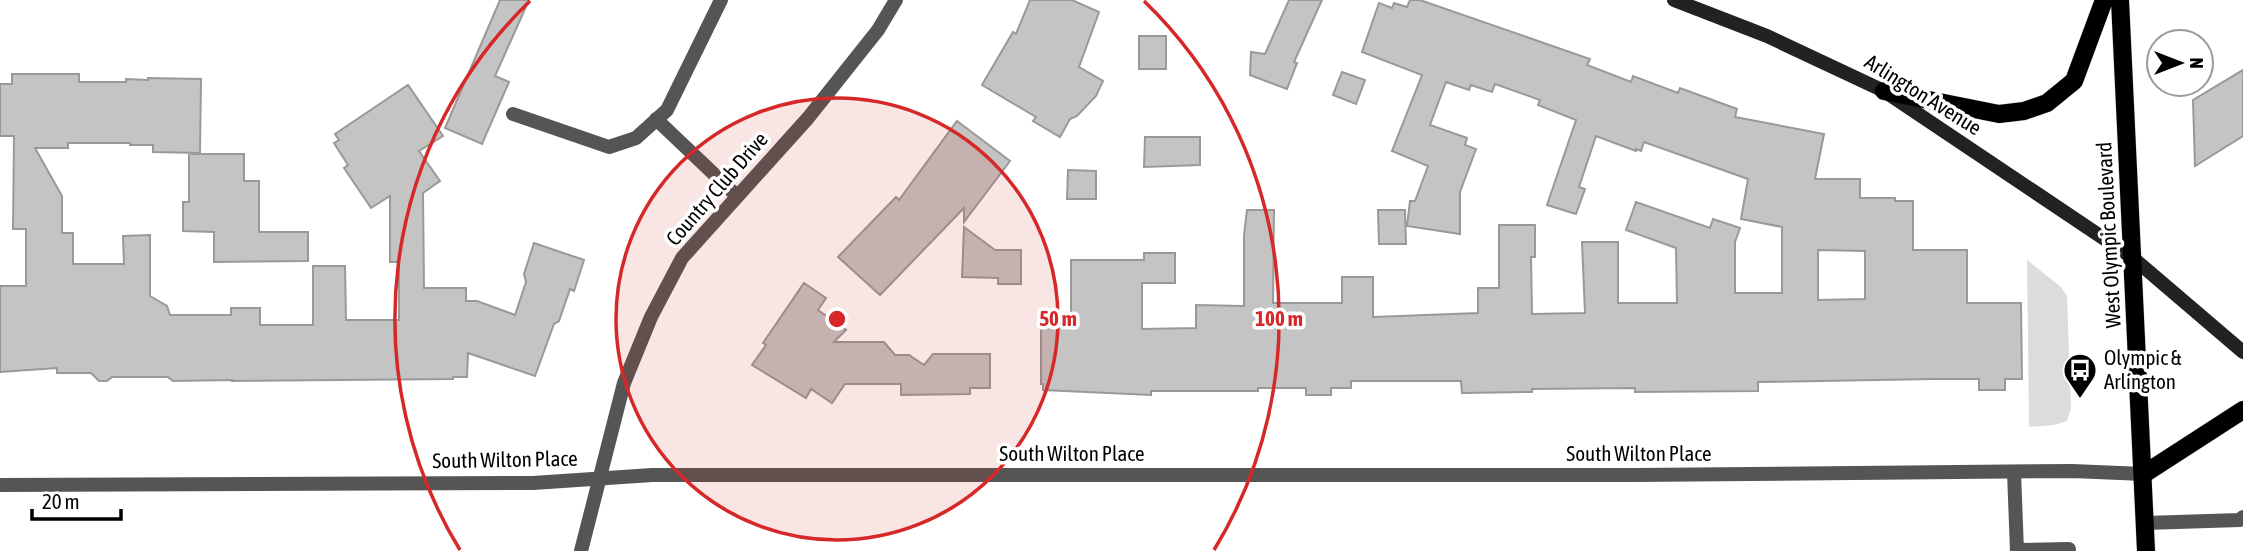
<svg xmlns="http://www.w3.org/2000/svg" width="2243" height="551" font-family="'Asap Condensed',sans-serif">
  <rect width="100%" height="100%" fill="#fff"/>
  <!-- green -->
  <path fill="#dcdcdc" d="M 2027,260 L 2061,287 L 2067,296 L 2071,408 L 2067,421 L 2054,425 L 2029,427 Z"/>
  <!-- building -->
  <path fill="#c4c4c4" stroke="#999" stroke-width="2" fill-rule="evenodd" d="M 500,0 L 529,0 L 495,76 L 509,82 L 482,144 L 445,128 Z
    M 1030,0 L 1072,0 L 1099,12 L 1079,67 L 1103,81 L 1096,96 L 1077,116 L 1070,119 L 1060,137 L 1033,121 L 1036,117 L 982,85 L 1013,32 L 1016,34 Z
    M 1289,0 L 1322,0 L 1294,62 L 1297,63 L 1287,89 L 1250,75 L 1251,52 L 1265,54 Z
    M 1410,0 L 1420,0 L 1590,59 L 1587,65 L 1631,82 L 1633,76 L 1678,93 L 1680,88 L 1737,109 L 1735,117 L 1824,134 L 1815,179 L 1860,179 L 1860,198 L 1895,198 L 1895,201 L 1913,201 L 1913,250 L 1967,250 L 1967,303 L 2021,303 L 2022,379 L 2005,379 L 2005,390 L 1979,390 L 1979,379 L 1934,379 L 1758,382 L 1758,391 L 1635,392 L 1635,388 L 1532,389 L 1532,392 L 1462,393 L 1461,381 L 1351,381 L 1351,388 L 1331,388 L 1331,395 L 1306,395 L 1306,388 L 1258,388 L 1258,391 L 1151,391 L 1151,395 L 1043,390 L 1043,384 L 1041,384 L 1041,326 L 1071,326 L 1071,260 L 1144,260 L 1144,253 L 1175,253 L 1175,283 L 1142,283 L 1142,329 L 1196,328 L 1196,305 L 1244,306 L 1244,235 L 1247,210 L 1274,210 L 1273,303 L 1342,303 L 1342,277 L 1373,277 L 1373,317 L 1478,313 L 1478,288 L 1499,288 L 1499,225 L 1535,225 L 1535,257 L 1531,257 L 1532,314 L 1585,313 L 1582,242 L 1618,242 L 1618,303 L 1677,303 L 1676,248 L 1626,230 L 1636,202 L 1710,228 L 1713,219 L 1740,228 L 1735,242 L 1735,293 L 1782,293 L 1782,227 L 1741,219 L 1748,179 L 1644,142 L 1641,151 L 1636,149 L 1636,151 L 1596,136 L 1579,187 L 1585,189 L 1576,214 L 1547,205 L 1576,120 L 1538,105 L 1540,100 L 1495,84 L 1492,92 L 1471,85 L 1469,90 L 1446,82 L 1430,125 L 1467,138 L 1465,145 L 1476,149 L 1460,192 L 1460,234 L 1407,226 L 1410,201 L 1415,201 L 1428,166 L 1392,151 L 1422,75 L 1362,52 L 1379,3 L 1392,8 L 1394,3 L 1407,7 ZM 1818,250 L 1865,251 L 1865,299 L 1818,300 Z
    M 1139,36 L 1166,36 L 1166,69 L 1139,69 Z
    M 2243,70 L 2243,136 L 2195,166 L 2193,100 Z
    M 1342,72 L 1365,80 L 1356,104 L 1333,95 Z
    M 12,74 L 79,74 L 79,82 L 126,82 L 126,79 L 148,80 L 148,78 L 201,79 L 200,153 L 153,152 L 153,145 L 130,145 L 130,143 L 68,143 L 68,148 L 35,148 L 62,196 L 62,233 L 73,233 L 73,264 L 124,264 L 123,236 L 150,235 L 150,296 L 167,306 L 170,315 L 231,315 L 231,308 L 260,308 L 260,325 L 313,325 L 313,266 L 345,266 L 346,320 L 399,320 L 399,262 L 390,262 L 390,196 L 371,208 L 344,168 L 348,165 L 334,143 L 339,140 L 335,134 L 408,85 L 443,136 L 419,151 L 440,181 L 423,193 L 424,288 L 466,288 L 466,301 L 477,301 L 515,315 L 526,282 L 524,274 L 534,243 L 584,260 L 574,291 L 570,289 L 559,321 L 554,324 L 535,376 L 468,353 L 467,377 L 453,377 L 453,379 L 232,381 L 232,380 L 173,381 L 168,377 L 112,377 L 107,381 L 99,381 L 91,373 L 57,373 L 57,368 L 0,372 L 0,286 L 26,286 L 26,229 L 13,229 L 14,136 L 0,136 L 0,84 L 12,84 Z
    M 957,121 L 1010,161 L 964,222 L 964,208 L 880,295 L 838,257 L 896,197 L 899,200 Z
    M 1145,137 L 1200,137 L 1200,165 L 1144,167 Z
    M 189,154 L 244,154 L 244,181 L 259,181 L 259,232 L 308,232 L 308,261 L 214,262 L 214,232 L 183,231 L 183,202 L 189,202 Z
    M 1068,170 L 1096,171 L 1096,199 L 1067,199 Z
    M 1378,210 L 1405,210 L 1406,244 L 1379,244 Z
    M 964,227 L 995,250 L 1021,250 L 1021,284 L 998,284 L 998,278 L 962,277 Z
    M 804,283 L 826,298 L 818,310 L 846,330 L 834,342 L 884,342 L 895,355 L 909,355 L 924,365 L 933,354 L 990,354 L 990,388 L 970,388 L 970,394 L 901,395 L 901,384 L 845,384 L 832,403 L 811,389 L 806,398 L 752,365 L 766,345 L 763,343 Z"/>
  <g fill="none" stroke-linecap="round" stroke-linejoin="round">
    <defs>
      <path id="primary" d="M 2120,0 L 2146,551
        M 1884,91 L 1999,114 L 2024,111 L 2047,103 L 2074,81 L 2104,0
        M 2144,474 L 2243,410"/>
    </defs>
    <!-- primary casing -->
    <use href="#primary" stroke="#dbdbdb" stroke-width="19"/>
    <!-- service -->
    <path stroke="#555" stroke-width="14" d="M 513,114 L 609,147 L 636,138 L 667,110 L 721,0
      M 656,119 L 737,196
      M 2014,472 L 2017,551
      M 2145,523 L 2240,520 L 2243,517
      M 2017,550 L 2069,549"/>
    <!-- minor -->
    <path stroke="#555" stroke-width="14" d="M 0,485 L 533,483 L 652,475 L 1637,475 L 2072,471 L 2144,474"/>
    <!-- tertiary -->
    <path stroke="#555" stroke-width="14" d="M 581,551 L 624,383 L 651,317 L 682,258 L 808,118 L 878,30 L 896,0"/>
    <!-- secondary -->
    <path stroke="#222" stroke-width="14" d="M 1674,0 L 1767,36 L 1884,91 L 2133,258 L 2243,352"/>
    <!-- primary -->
    <use href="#primary" stroke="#000" stroke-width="18"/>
  </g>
  <!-- distance rings -->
  <circle cx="837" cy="319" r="221" fill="#d62828" fill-opacity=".12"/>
  <g fill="none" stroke="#d62828" stroke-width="3.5">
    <circle cx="837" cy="319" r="221"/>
    <path d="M460 550A442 442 0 0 1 530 1M1144 1A442 442 0 0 1 1214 550"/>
  </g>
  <!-- icons -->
  <defs>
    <symbol id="bus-pin" viewBox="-11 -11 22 30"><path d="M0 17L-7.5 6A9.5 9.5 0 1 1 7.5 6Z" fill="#000" stroke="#fff"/><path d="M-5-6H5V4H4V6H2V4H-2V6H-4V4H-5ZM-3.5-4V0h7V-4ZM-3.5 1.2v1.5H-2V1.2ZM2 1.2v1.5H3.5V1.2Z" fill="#fff"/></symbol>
  </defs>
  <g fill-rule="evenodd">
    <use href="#bus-pin" x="2061" y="351" width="38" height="52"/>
  </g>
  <g text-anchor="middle" stroke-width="7" stroke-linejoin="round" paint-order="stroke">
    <!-- street labels -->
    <g font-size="21" fill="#000" stroke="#fff">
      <text transform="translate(1923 95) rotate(32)" y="7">Arlington Avenue</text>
      <text transform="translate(717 189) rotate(-49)" y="7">Country Club Drive</text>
      <text transform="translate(2109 235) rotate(-93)" y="7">West Olympic Boulevard</text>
      <text x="1072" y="461">South Wilton Place</text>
      <text x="1639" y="461">South Wilton Place</text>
      <text transform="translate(505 460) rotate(-1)" y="7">South Wilton Place</text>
    </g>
    <!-- poi labels -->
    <g font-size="21" fill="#000" stroke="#fff" text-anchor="start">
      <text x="2104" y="365">Olympic &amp;<tspan x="2104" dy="24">Arlington</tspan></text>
    </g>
  </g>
  <circle cx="837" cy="319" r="10" fill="#d62828" stroke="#fff" stroke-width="3.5"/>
  <g font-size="21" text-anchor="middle" font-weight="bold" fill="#d62828" stroke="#fff" stroke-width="7" stroke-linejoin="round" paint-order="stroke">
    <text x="1058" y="326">50 m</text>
    <text x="1279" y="326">100 m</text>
  </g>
  <!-- north arrow -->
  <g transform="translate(2180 63) rotate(90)"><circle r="33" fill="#ffffff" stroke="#999999" stroke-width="2"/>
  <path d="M0-5L12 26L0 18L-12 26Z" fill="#000000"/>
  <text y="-10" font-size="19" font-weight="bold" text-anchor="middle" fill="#000000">N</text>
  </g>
  <!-- scale -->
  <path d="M32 509v10h89v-10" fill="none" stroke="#000000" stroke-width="3.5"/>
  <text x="42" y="509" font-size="21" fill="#000000" stroke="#ffffff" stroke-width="5" paint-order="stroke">20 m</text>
</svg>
